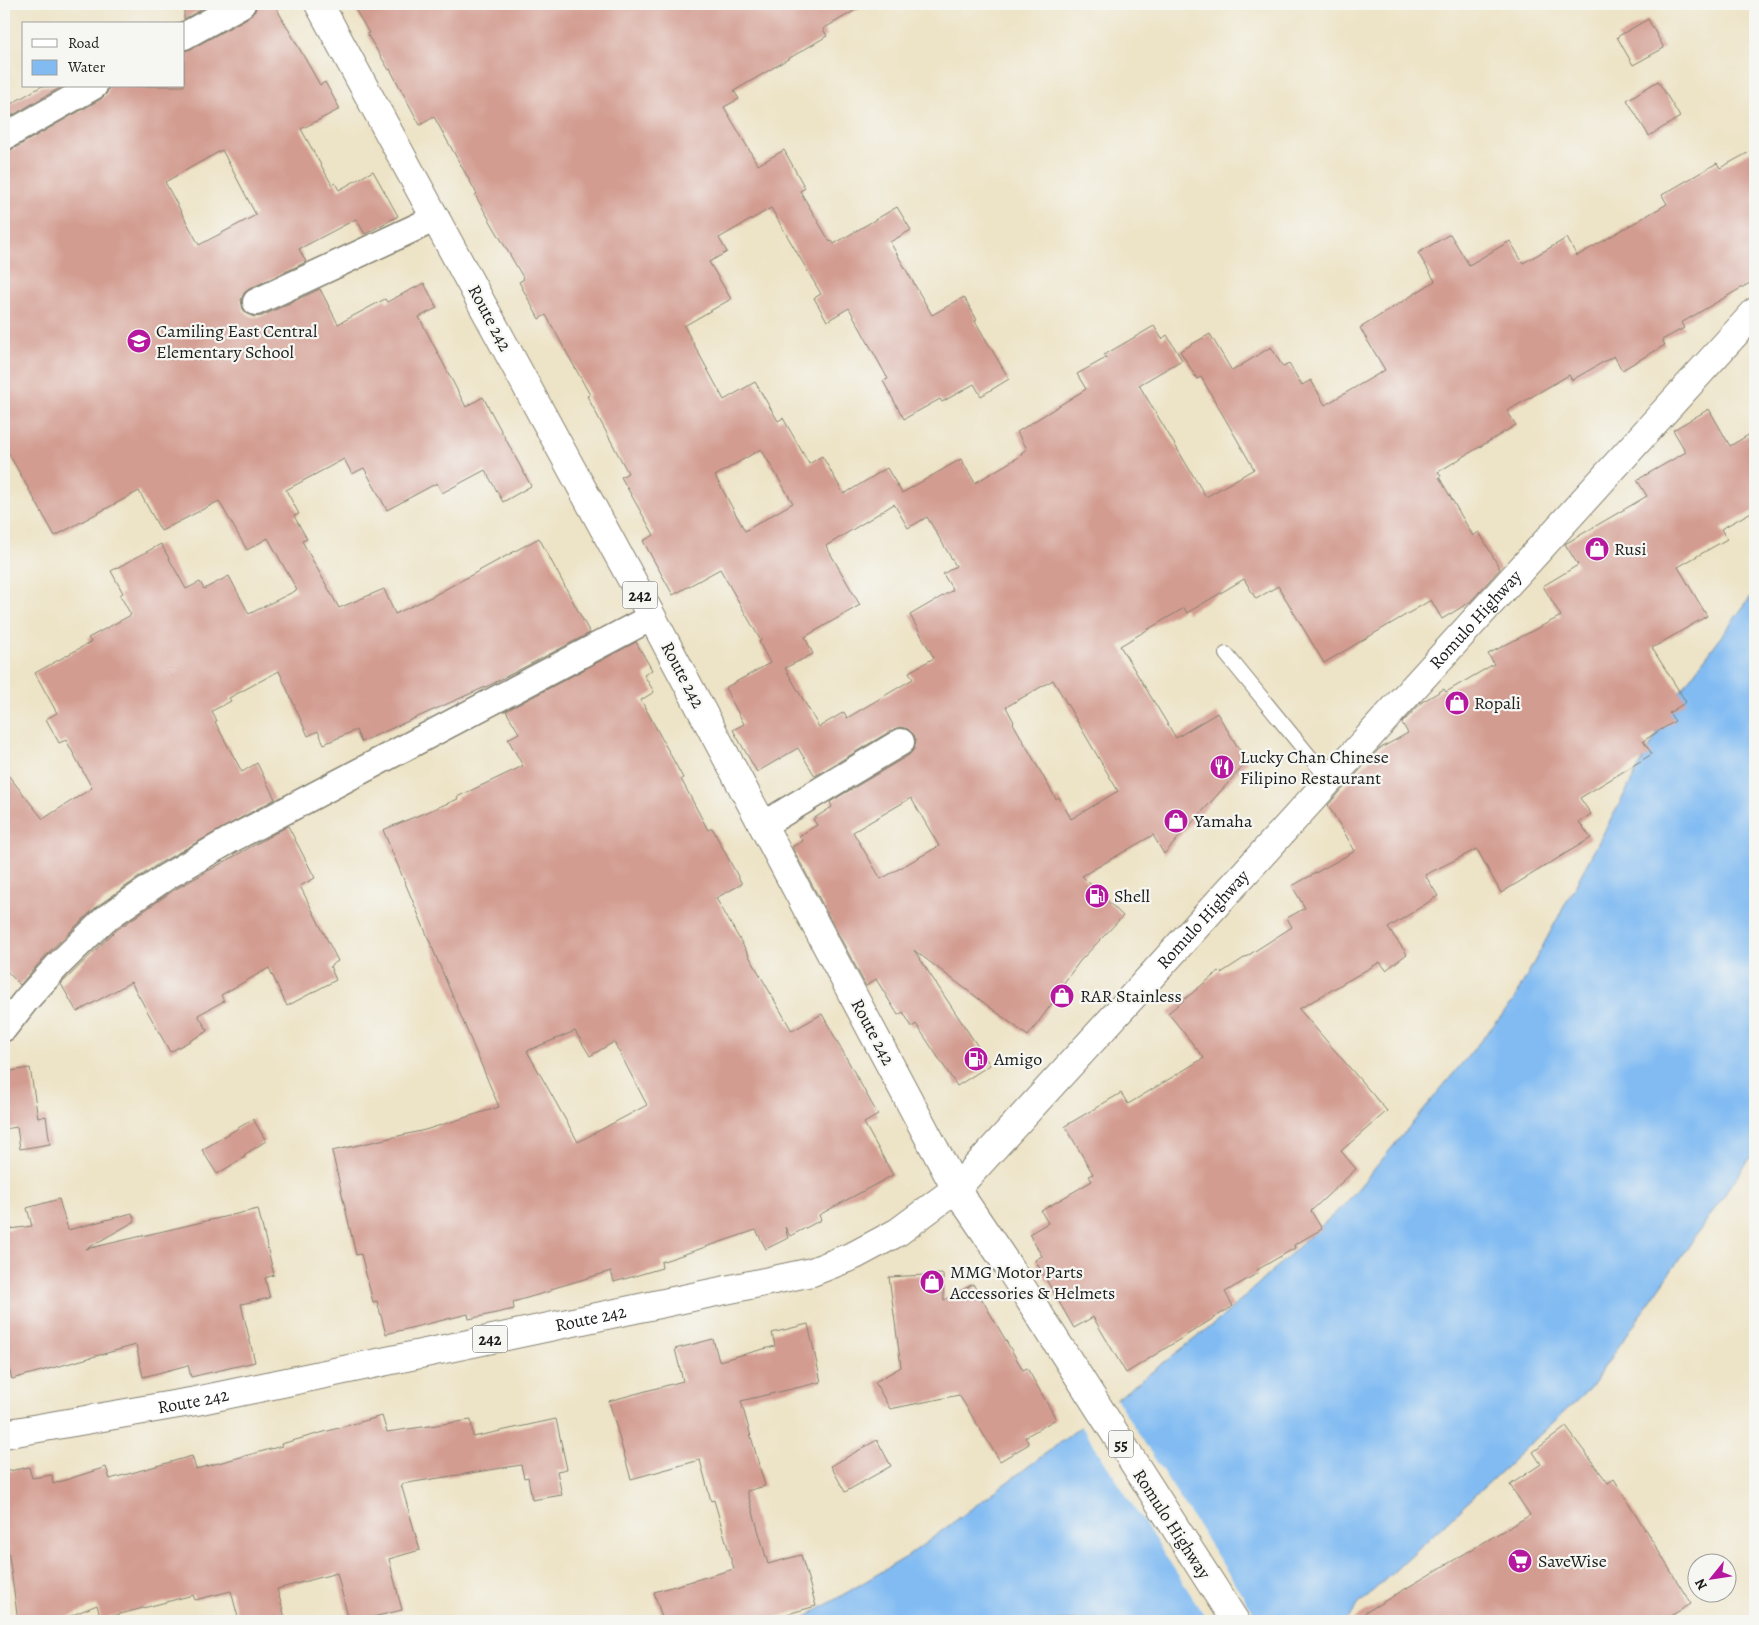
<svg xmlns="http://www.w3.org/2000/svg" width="1759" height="1625" font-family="Alegreya,serif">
  <rect width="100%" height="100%" fill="#f6f6f2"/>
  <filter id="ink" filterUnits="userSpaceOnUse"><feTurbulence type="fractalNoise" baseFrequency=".02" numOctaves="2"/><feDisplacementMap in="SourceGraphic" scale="10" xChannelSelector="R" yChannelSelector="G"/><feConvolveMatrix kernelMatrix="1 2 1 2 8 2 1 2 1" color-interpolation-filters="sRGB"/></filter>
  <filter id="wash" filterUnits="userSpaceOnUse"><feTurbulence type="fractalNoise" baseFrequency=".0096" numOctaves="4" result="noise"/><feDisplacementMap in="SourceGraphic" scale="20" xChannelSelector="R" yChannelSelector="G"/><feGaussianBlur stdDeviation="1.12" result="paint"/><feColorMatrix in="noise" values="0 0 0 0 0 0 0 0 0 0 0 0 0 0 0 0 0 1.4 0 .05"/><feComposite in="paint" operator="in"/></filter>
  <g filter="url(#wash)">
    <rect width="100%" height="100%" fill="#ede3c6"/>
    <!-- water -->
    <path fill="#81bbf2" stroke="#4e6c87" d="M 1755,591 L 1755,1151 L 1589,1389 L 1359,1604 L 1346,1621 L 799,1621 L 908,1556 L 1057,1445 L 1219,1320 L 1346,1203 L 1512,1003 L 1679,693 Z"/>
    <!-- pier -->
    <path fill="#ede3c6" d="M 1115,1397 L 1259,1621 L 1208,1621 L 1080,1424 Z"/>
    <g id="blocks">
      <!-- building -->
      <path fill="#d39c91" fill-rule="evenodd" d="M 184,4 L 211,4 L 184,19 Z
        M 257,4 L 274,4 L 320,85 L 325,82 L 340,109 L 301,129 L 332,185 L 335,183 L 339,190 L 373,171 L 398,216 L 365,234 L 356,219 L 299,249 L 306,262 L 249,289 L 244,293 L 241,300 L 243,309 L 247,314 L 254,317 L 262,316 L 320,289 L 338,324 L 385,299 L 387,302 L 424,283 L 437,308 L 419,317 L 466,407 L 483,397 L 531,486 L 503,502 L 485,470 L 442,493 L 437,483 L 387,510 L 364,468 L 352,474 L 344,459 L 286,490 L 299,514 L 294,516 L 307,539 L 302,541 L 339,608 L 384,589 L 395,614 L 433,596 L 539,538 L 590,633 L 490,685 L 361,742 L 356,730 L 324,744 L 318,731 L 308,736 L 279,671 L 229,698 L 231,701 L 212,711 L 217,721 L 215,722 L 242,772 L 257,763 L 275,799 L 158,864 L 96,907 L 48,953 L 20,985 L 4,968 L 4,770 L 43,819 L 92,788 L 66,740 L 59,743 L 46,719 L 57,713 L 35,673 L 91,642 L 88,638 L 131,615 L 120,595 L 123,593 L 111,571 L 161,544 L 186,589 L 200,582 L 204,589 L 229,576 L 249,614 L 297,590 L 268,538 L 247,550 L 219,501 L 161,531 L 139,491 L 55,536 L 4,445 L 4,152 L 11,150 L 101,99 L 107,93 L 109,86 L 184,86 L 184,51 L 191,49 L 249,17 L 255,11 ZM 222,150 L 256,215 L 199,245 L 165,182 Z
        M 352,4 L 866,4 L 823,29 L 827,36 L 734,91 L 739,99 L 724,107 L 758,165 L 784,150 L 805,188 L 800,191 L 830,242 L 832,241 L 834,244 L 897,207 L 911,230 L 890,242 L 932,315 L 964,297 L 977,320 L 975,321 L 1009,379 L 981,396 L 974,384 L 942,402 L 940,399 L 904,419 L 883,381 L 888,379 L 849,308 L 827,321 L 814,298 L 821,294 L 771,208 L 719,238 L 727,252 L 709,262 L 731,299 L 684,326 L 724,400 L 755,382 L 778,421 L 783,418 L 809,464 L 822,456 L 844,494 L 887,468 L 902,493 L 961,459 L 975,483 L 1022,455 L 1021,453 L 1027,449 L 1017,432 L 1086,389 L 1077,374 L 1106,358 L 1104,355 L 1154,326 L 1162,339 L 1167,335 L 1182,360 L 1139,385 L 1206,497 L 1254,469 L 1201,377 L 1197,379 L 1180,351 L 1210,334 L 1232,371 L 1271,347 L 1283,367 L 1289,364 L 1302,385 L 1311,380 L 1325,405 L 1385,370 L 1360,328 L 1435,281 L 1418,253 L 1450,234 L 1469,265 L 1510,241 L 1523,263 L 1567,238 L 1577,256 L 1667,204 L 1662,195 L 1717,163 L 1720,168 L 1755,149 L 1755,280 L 1681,323 L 1684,328 L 1662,340 L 1665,345 L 1622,370 L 1614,356 L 1572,380 L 1569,375 L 1507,411 L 1516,425 L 1438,472 L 1441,476 L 1439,477 L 1473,536 L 1479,532 L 1500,569 L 1470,602 L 1442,619 L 1431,600 L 1324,663 L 1278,586 L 1256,599 L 1244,579 L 1187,613 L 1184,608 L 1120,646 L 1176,738 L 1217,713 L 1247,762 L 1164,854 L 1153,835 L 1082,876 L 1123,916 L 1080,961 L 1063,984 L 1065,986 L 1028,1036 L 914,950 L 990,1065 L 957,1086 L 916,1024 L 912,1027 L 903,1012 L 898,1015 L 876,979 L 866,986 L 792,847 L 803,841 L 799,836 L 817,825 L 813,819 L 832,807 L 830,802 L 909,755 L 914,749 L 916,741 L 914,735 L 908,729 L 900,727 L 894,729 L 815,776 L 798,748 L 757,772 L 733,730 L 744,724 L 725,688 L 770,663 L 759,642 L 761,641 L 720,569 L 673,595 L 643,541 L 654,535 L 621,477 L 628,473 L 587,396 L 590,395 L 546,315 L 539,319 L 519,282 L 524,279 L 475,195 L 477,194 L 434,117 L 420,125 L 390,69 L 389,70 L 367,34 L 369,33 ZM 761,449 L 793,503 L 745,531 L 715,476 ZM 894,504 L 908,528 L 927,517 L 956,566 L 943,574 L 953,590 L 910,615 L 934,658 L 909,672 L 913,679 L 847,718 L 844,712 L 819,727 L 785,668 L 813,654 L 805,637 L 860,605 L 826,546 ZM 1053,680 L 1118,791 L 1071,819 L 1059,797 L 1056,799 L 1013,723 L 1014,722 L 1006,707 ZM 911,798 L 939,846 L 881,879 L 853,832 Z
        M 1648,19 L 1664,48 L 1633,65 L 1617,37 Z
        M 1658,81 L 1680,117 L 1649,136 L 1627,100 Z
        M 42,86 L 63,86 L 4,120 L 4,108 Z
        M 1709,409 L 1730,446 L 1755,431 L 1755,510 L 1721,529 L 1727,539 L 1678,567 L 1707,616 L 1652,648 L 1686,702 L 1669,713 L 1675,721 L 1643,741 L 1652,754 L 1580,798 L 1591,814 L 1579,822 L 1591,838 L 1501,893 L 1477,849 L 1425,875 L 1438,896 L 1388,928 L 1407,954 L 1386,970 L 1380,962 L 1299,1009 L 1387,1111 L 1341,1151 L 1356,1169 L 1311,1211 L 1322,1229 L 1294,1245 L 1295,1248 L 1257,1270 L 1258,1273 L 1225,1292 L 1233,1306 L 1126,1373 L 1093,1317 L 1074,1328 L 1035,1260 L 1042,1256 L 1029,1234 L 1048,1223 L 1041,1211 L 1092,1181 L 1089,1176 L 1093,1174 L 1065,1126 L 1121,1093 L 1128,1104 L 1204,1058 L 1168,1013 L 1219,971 L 1221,973 L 1292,927 L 1287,918 L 1305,908 L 1292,886 L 1355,851 L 1328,805 L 1379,749 L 1408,733 L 1402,723 L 1422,702 L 1444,689 L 1446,692 L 1494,664 L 1488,654 L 1561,616 L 1543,586 L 1578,565 L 1565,544 L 1647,496 L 1637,480 L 1686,452 L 1673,430 Z
        M 636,642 L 652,670 L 644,675 L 654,692 L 641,700 L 683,778 L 681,779 L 708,830 L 712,828 L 742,884 L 716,898 L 792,1031 L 822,1014 L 878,1115 L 864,1123 L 893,1175 L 819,1215 L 821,1220 L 790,1236 L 785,1227 L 788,1238 L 766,1249 L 756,1230 L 661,1262 L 662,1268 L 614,1282 L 611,1271 L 551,1289 L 551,1291 L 513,1302 L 514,1309 L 469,1319 L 468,1314 L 386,1334 L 377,1301 L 373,1302 L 361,1254 L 356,1255 L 332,1151 L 425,1130 L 499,1107 L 383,830 L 458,799 L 457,797 L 523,766 L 508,739 L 519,733 L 506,711 ZM 575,1031 L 590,1056 L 614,1042 L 647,1105 L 578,1142 L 527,1051 Z
        M 288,826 L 315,878 L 300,886 L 338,961 L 330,966 L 336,980 L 287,1006 L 269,968 L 221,995 L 224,1001 L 198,1015 L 208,1031 L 170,1052 L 131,982 L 77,1012 L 61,984 L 115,931 L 174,890 Z
        M 30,1068 L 38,1118 L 46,1116 L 50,1144 L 20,1149 L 17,1127 L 4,1129 L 4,1072 Z
        M 253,1119 L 266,1141 L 244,1155 L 245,1157 L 217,1174 L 202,1150 Z
        M 59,1199 L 68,1230 L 132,1213 L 135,1221 L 86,1249 L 258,1209 L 274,1275 L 265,1278 L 270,1298 L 241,1304 L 255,1362 L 191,1377 L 188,1365 L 143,1377 L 136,1345 L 12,1379 L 4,1351 L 4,1230 L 32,1226 L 27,1208 Z
        M 943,1274 L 944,1300 L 973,1284 L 1023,1370 L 1027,1368 L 1056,1419 L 1025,1437 L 1029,1444 L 1000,1461 L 959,1395 L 890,1409 L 875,1382 L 901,1367 L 889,1277 Z
        M 808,1324 L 821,1382 L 741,1401 L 765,1486 L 747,1491 L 768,1564 L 801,1555 L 816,1606 L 762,1621 L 663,1621 L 654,1592 L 734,1569 L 714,1500 L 711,1501 L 700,1460 L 631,1479 L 609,1401 L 683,1381 L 675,1349 L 713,1339 L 719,1361 L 775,1346 L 772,1333 Z
        M 382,1416 L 387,1432 L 471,1420 L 473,1437 L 556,1419 L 567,1469 L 557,1471 L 562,1495 L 532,1500 L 528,1477 L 524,1478 L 521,1465 L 401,1484 L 420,1550 L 389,1559 L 402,1610 L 357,1621 L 349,1621 L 337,1573 L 277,1589 L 286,1621 L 239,1621 L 231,1591 L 195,1600 L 193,1595 L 101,1619 L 97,1605 L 58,1621 L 18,1621 L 4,1520 L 4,1472 L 29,1467 L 32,1478 L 52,1475 L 53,1484 L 106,1467 L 110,1479 L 192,1456 L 196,1469 L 282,1446 L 281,1444 Z
        M 1566,1427 L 1608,1483 L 1614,1479 L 1691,1604 L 1662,1621 L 1351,1621 L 1530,1515 L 1510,1485 L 1541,1464 L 1533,1452 Z
        M 877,1440 L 891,1466 L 845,1492 L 831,1466 Z"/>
    </g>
  </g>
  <g filter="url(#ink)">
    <use href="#blocks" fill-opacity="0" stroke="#848071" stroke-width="1"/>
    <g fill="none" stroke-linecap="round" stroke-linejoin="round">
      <defs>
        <path id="service" d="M 1226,654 L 1329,780"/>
        <path id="minor" d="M 184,36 L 242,4
          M 4,137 L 94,86
          M 256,302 L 436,218
          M 763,825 L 901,742
          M 4,1028 L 26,1000 L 59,964 L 105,919 L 166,877 L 230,840 L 652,617"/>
        <g id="primary">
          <path id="s1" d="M 4,1434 L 196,1401 L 812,1272 L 855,1255 L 898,1232 L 956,1189 L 652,617 L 319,4"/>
        </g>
        <g id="trunk">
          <path id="s2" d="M 1235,1621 L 1008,1266 L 956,1189 L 1133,996 L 1755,312"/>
        </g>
      </defs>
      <!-- service casing -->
      <use href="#service" stroke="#848071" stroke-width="16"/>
      <!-- minor casing -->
      <use href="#minor" stroke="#848071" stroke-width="29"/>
      <!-- primary casing -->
      <use href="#primary" stroke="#848071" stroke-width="30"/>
      <!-- trunk casing -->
      <use href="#trunk" stroke="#848071" stroke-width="30"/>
      <!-- service -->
      <use href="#service" stroke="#fff" stroke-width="14"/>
      <!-- minor -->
      <use href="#minor" stroke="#fff" stroke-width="26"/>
      <!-- primary -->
      <use href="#primary" stroke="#fff" stroke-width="28"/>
      <!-- trunk -->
      <use href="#trunk" stroke="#fff" stroke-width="28"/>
    </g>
  </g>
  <!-- icons -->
  <defs>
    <symbol id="school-disc" viewBox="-11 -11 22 22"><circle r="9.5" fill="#b5179e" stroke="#f6f6f2"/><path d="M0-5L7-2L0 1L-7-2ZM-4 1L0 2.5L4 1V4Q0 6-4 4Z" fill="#fff"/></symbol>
    <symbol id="shop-disc" viewBox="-11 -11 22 22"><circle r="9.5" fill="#b5179e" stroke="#f6f6f2"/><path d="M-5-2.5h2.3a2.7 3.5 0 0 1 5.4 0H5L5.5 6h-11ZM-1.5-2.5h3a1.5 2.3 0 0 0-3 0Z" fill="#fff"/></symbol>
    <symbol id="restaurant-disc" viewBox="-11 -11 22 22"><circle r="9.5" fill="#b5179e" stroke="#f6f6f2"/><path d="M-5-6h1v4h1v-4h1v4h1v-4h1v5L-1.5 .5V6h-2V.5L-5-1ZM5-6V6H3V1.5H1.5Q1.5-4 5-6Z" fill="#fff"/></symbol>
    <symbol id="fuel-disc" viewBox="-11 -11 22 22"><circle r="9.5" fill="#b5179e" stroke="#f6f6f2"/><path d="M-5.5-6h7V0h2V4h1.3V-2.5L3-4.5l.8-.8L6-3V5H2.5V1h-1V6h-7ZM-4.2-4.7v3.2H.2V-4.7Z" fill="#fff"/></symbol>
    <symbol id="supermarket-disc" viewBox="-11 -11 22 22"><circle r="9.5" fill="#b5179e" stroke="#f6f6f2"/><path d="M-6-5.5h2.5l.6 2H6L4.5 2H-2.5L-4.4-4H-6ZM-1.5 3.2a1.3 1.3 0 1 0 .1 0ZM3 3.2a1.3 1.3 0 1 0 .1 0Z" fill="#fff"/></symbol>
  </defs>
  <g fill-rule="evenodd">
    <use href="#school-disc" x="125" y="327" width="28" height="28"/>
    <use href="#shop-disc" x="1583" y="535" width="28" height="28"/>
    <use href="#shop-disc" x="1443" y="689" width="28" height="28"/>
    <use href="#restaurant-disc" x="1208" y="753" width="28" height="28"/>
    <use href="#shop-disc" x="1162" y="807" width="28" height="28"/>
    <use href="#fuel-disc" x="1083" y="882" width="28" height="28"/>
    <use href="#shop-disc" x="1048" y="982" width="28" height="28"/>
    <use href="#fuel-disc" x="962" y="1045" width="28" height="28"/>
    <use href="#shop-disc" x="918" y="1268" width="28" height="28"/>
    <use href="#supermarket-disc" x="1506" y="1547" width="28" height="28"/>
  </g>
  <g text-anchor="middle" stroke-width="4.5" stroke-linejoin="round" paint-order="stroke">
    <!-- shield labels -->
    <g fill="#f6f6f2" stroke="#5d5d5c" stroke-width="1">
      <rect x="622.5" y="581.5" width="35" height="27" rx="4"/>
      <rect x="472.5" y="1325.5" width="35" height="27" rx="4"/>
      <rect x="1108.5" y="1430.5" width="25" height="27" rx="4"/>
    </g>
    <g font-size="16" font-weight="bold" fill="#1c1c1c">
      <text x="640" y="601">242</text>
      <text x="490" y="1345">242</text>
      <text x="1121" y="1450">55</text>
    </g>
    <!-- street labels -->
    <g font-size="18" fill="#1c1c1c" stroke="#f6f6f2">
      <text transform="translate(490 318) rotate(62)" y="6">Route 242</text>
      <text dy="6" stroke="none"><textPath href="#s2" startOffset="1285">Romulo Highway</textPath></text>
      <text transform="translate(683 675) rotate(62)" y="6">Route 242</text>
      <text dy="6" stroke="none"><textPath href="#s2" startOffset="880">Romulo Highway</textPath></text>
      <text transform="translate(873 1032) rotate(62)" y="6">Route 242</text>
      <text dy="6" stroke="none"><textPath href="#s1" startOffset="598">Route 242</textPath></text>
      <text dy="6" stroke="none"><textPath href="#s1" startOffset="192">Route 242</textPath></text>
      <text transform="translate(1172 1524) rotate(57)" y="6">Romulo Highway</text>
    </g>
    <!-- poi labels -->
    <g font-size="18" fill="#1c1c1c" stroke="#f6f6f2" text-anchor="start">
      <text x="156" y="337">Camiling East Central<tspan x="156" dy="21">Elementary School</tspan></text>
      <text x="1614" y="555">Rusi</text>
      <text x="1474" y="709">Ropali</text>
      <text x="1240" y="763">Lucky Chan Chinese<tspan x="1240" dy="21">Filipino Restaurant</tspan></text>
      <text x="1194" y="827">Yamaha</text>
      <text x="1114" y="902">Shell</text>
      <text x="1080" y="1002">RAR Stainless</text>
      <text x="994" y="1065">Amigo</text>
      <text x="950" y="1278">MMG Motor Parts<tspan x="950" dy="21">Accessories &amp; Helmets</tspan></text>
      <text x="1538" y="1567">SaveWise</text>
    </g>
  </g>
  <!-- margin -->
  <rect width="1759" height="1625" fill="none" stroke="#f6f6f2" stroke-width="20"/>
  <!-- legend -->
  <rect x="22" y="22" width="162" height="65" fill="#f6f6f2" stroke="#9f9f9c"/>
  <rect x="32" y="39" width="25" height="8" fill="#ffffff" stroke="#9f9f9c"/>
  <text x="68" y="48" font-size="15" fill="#1c1c1c">Road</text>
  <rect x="32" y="60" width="25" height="15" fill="#81bbf2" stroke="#9f9f9c"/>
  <text x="68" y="72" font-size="15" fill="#1c1c1c">Water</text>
  <!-- north arrow -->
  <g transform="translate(1712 1578) rotate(240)"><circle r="24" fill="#f6f6f2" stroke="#9f9f9c"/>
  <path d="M0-4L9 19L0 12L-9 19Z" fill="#b5179e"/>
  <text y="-8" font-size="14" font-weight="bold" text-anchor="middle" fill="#1c1c1c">N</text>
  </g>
</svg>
